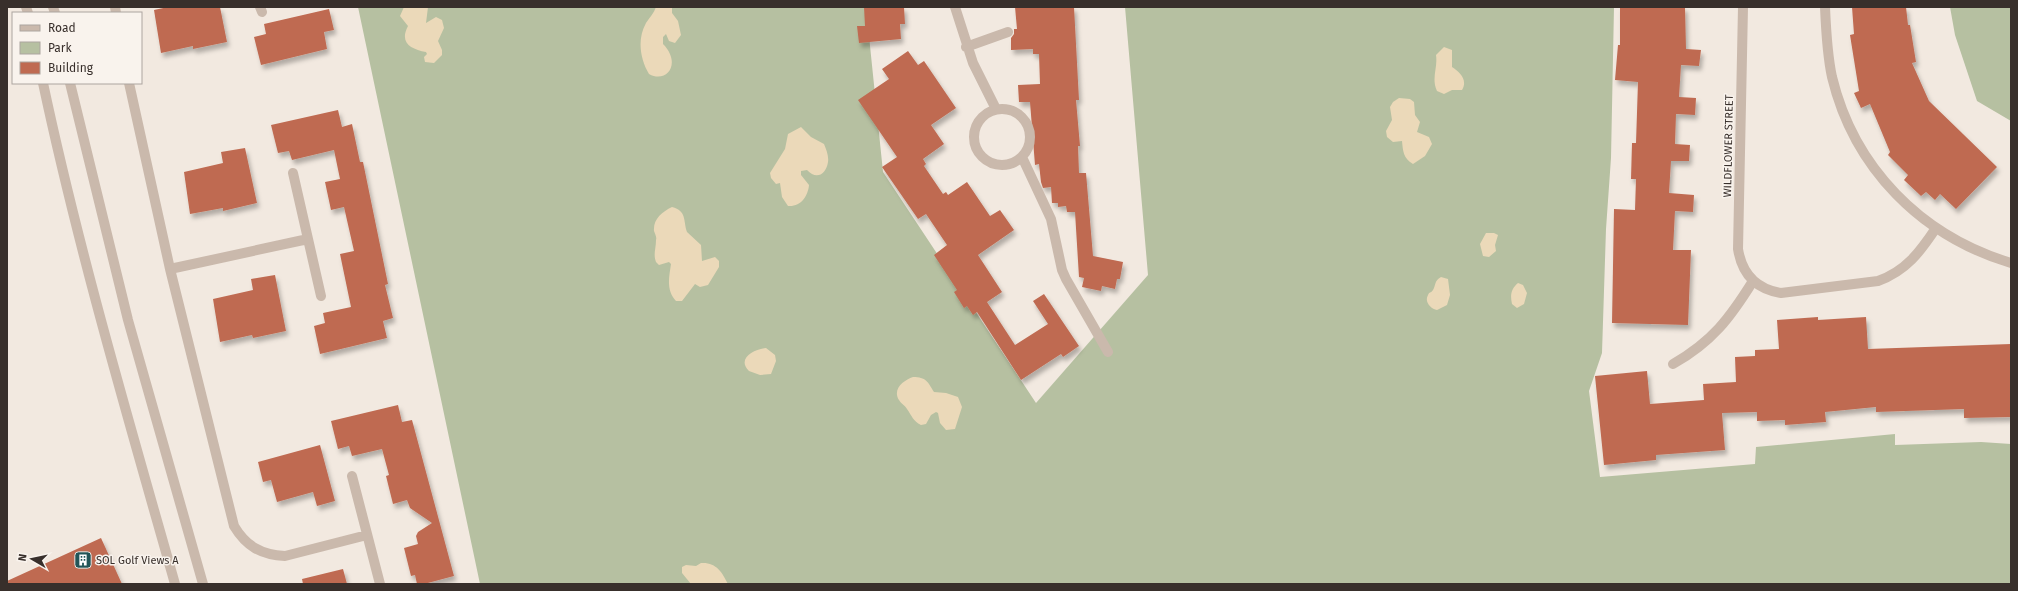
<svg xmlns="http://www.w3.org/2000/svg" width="2018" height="591" font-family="'Fira Sans',sans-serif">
  <defs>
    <filter id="shadow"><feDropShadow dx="2.5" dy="4.5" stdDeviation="2" flood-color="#0004"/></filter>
  </defs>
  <rect width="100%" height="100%" fill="#f2e9e0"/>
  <!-- green -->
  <path fill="#b6c0a1" d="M 358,7 L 866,7 L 883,172 L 1036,403 L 1148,275 L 1125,7 L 1614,7 L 1611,158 L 1606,229 L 1602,353 L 1589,391 L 1600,477 L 1755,464 L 1756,447 L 1895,434 L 1895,445 L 1981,442 L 2011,444 L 2011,584 L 480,584 Z
    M 1950,7 L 2011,7 L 2011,121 L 1977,101 L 1955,35 Z"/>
  <!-- sand -->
  <path fill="#ebd9b9" d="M 404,7 L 428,7 L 426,23 L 436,17 L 442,20 L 444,28 L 438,41 L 442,50 L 442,55 L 434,63 L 425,62 L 424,57 L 427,54 L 426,52 C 411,49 399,43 408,26 L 400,16 Z
    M 656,7 L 672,7 L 672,13 L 678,21 L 681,35 L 675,43 L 669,41 L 666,34 L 663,37 L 663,44 C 682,63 667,84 649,74 C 640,59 637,39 646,23 C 650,17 654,13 656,7 Z
    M 1444,47 L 1452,50 L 1452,67 C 1460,72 1468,80 1462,90 L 1452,90 L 1444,94 L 1437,91 C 1431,78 1438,68 1436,55 Z
    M 1399,98 L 1410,99 L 1414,102 L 1415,115 L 1420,122 L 1417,132 L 1429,137 L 1432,144 L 1425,156 L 1413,164 C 1403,158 1403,151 1402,141 L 1393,142 L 1387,137 L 1386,131 L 1392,120 L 1390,107 L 1393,102 Z
    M 801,127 L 811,137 L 824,144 C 826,149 829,156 828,162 C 826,175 816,180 807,170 L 801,171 L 801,175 L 809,185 C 808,196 801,207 788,206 L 782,197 L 780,183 L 776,184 L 771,178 L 770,173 L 785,149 L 788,134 Z
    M 672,207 C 687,211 683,220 687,232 L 701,245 L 702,261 L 715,257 L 719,261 L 719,267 L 708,285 L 700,287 L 695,284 L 682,301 L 676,301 C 666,290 669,278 671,264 L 669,262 L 659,265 L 656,262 C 653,254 656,249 656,240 C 657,237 655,234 654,231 C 653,219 662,212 672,207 Z
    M 1486,233 L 1494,233 L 1498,235 L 1495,245 L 1496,251 L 1489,257 L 1483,256 L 1480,244 Z
    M 1441,277 L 1448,279 L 1450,295 L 1447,305 L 1437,310 C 1431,309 1424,302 1428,295 C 1430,291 1430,294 1433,290 C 1436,285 1434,281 1441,277 Z
    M 1518,283 L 1523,285 L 1527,293 L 1524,304 L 1517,308 L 1512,304 C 1510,295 1511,289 1518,283 Z
    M 766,348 L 775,355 L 776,361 L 771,374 L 760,375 L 749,371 C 736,358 755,349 766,348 Z
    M 913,377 C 926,377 928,382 934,392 L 946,393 L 958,397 L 962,407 L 955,429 L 946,430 L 940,423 L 938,413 L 936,412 L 931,415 L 926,424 L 921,425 C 913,421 912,416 907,409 C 905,405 901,404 899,400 C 892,389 904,380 913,377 Z
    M 701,563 C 716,562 722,572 728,584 L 691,584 L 682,573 L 682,567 L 686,565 L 696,566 Z"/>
  <!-- building -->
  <path fill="#bf6a51" filter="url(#shadow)" d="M 168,7 L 220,7 L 227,42 L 193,49 L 193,46 L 161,53 L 154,10 Z
    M 864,7 L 904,7 L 905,24 L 900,24 L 901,39 L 859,43 L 857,26 L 865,26 Z
    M 1015,7 L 1074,7 L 1079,100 L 1076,100 L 1080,146 L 1078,146 L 1079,173 L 1086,173 L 1093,256 L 1123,262 L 1120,279 L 1117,279 L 1115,289 L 1102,286 L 1101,291 L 1082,287 L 1084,278 L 1079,277 L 1075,212 L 1067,212 L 1066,206 L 1058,207 L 1058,203 L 1052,203 L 1051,187 L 1043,188 L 1041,182 L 1039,164 L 1035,165 L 1030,102 L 1019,102 L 1018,85 L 1040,84 L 1039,54 L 1033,54 L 1033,49 L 1011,50 L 1011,38 L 1014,34 L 1014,29 L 1017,29 Z
    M 1620,7 L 1685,7 L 1686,49 L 1701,50 L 1699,66 L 1681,65 L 1679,97 L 1696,98 L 1695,115 L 1676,114 L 1675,144 L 1690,145 L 1689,161 L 1671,161 L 1669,193 L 1694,195 L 1693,212 L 1675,211 L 1673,250 L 1691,250 L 1688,325 L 1612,323 L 1614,209 L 1635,210 L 1636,179 L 1631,179 L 1632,143 L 1636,143 L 1638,82 L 1615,80 L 1618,45 L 1620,45 Z
    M 1852,7 L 1906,7 L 1908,25 L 1910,25 L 1916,62 L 1912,63 L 1929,101 L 1997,167 L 1956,209 L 1940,194 L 1935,200 L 1926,192 L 1921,196 L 1904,180 L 1908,175 L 1888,155 L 1890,152 L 1870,104 L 1861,108 L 1854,93 L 1859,91 L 1850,35 L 1854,34 Z
    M 329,9 L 334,30 L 324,32 L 327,49 L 261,65 L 254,37 L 266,34 L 264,24 Z
    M 908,51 L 918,65 L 924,61 L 956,108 L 931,125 L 944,144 L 923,159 L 926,164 L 924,166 L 943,194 L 946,192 L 948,195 L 967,182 L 990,216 L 1000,210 L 1014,230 L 978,255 L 1002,292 L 987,302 L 1015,345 L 1048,324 L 1033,301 L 1044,294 L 1079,346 L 1063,357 L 1061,354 L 1021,380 L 977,312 L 973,315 L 967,306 L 964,308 L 954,292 L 957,290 L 934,255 L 947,245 L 926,214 L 918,219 L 882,167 L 897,157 L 858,100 L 889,79 L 882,69 Z
    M 338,110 L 342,127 L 352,124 L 360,162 L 363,162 L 388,284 L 385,285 L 393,318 L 383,321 L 387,338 L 320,354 L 314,326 L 325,323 L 323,313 L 351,307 L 340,254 L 354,251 L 344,207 L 331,210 L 325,182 L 340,179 L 334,150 L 292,160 L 289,151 L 278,153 L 271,125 Z
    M 245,148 L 257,203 L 223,211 L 223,208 L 190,214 L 184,172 L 223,163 L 221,152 Z
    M 275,275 L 286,331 L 253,338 L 252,335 L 220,342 L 213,299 L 253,290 L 251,279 Z
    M 1818,317 L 1818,320 L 1866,317 L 1868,349 L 2011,344 L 2011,417 L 1964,418 L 1964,409 L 1876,412 L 1876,407 L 1825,412 L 1826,422 L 1785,425 L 1785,420 L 1757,421 L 1757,412 L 1722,413 L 1725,450 L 1656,455 L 1656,460 L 1604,465 L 1595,376 L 1647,371 L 1650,404 L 1704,400 L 1703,384 L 1736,382 L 1735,357 L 1755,356 L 1755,350 L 1779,349 L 1777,320 Z
    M 398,405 L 402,422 L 412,420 L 454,576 L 424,584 L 417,584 L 415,575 L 411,576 L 404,548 L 418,544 L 416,536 L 418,532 L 432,523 L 410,508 L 407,500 L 393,504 L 386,476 L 389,475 L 382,449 L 352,456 L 349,446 L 338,449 L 331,421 Z
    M 320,445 L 335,501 L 317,506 L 313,492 L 277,502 L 271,480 L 263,482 L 258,462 Z
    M 101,538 L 122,584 L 7,584 L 7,581 Z
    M 343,569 L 347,584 L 303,584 L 302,579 Z"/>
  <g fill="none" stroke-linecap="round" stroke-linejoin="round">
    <!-- minor -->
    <path stroke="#cab9ac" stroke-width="10" d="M 26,7 L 28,13
      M 53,7 L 55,13
      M 115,7 L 116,13
      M 260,7 L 262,12
      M 955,7 L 973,63 L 996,109
      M 1743,7 L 1738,249 C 1742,274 1756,289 1781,293 L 1878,281 C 1906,271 1920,252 1936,228
      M 1825,7 C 1826,30 1827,54 1832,77 C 1854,168 1921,236 2011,263
      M 966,47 L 1008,32
      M 43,83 C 79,252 128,418 175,584
      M 70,83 L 128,320 L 203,584
      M 129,83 L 170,269 L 234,526 C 246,546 261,555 285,556 L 367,535
      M974 137a28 28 0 1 1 56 0a28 28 0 1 1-56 0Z
      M 1022,157 L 1051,219 L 1062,270 L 1066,279 L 1108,352
      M 293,173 L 321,296
      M 170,269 L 308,239
      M 1673,364 C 1712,342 1730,318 1753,281
      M 352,476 L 380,584"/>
  </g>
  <!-- icons -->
  <defs>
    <symbol id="building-square" viewBox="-11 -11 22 22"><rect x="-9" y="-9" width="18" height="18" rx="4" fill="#225558" stroke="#f9f3ed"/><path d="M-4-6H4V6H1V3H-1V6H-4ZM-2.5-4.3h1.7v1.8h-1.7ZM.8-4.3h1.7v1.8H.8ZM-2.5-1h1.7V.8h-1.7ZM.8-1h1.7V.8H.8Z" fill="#fff"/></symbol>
  </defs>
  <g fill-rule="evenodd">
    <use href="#building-square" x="73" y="550" width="20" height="20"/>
  </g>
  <g text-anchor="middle" stroke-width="3" stroke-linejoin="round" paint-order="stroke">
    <!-- street labels -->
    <g font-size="11" fill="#382f2b" stroke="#f9f3ed">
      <text transform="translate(1728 146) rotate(-89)" y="4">WILDFLOWER STREET</text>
    </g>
    <!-- poi labels -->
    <g font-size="11" fill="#382f2b" stroke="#f9f3ed" text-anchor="start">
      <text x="96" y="564">SOL Golf Views A</text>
    </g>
  </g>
  <!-- border -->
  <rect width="2018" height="591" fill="none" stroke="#382f2b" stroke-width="16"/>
  <!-- legend -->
  <rect x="12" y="12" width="130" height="72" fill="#f9f3ed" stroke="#aca59f"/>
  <rect x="20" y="25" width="20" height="6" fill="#cab9ac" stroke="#aca59f"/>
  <text x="48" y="32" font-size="12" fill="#382f2b">Road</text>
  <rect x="20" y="42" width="20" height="12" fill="#b6c0a1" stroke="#aca59f"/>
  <text x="48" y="52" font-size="12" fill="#382f2b">Park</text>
  <rect x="20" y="62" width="20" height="12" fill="#bf6a51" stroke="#aca59f"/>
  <text x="48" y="72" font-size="12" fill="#382f2b">Building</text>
  <!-- north arrow -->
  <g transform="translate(32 559) rotate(279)" stroke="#f9f3ed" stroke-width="3" paint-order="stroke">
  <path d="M0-3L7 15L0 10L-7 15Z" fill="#382f2b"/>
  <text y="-6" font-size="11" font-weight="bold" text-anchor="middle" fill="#382f2b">N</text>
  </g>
</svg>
